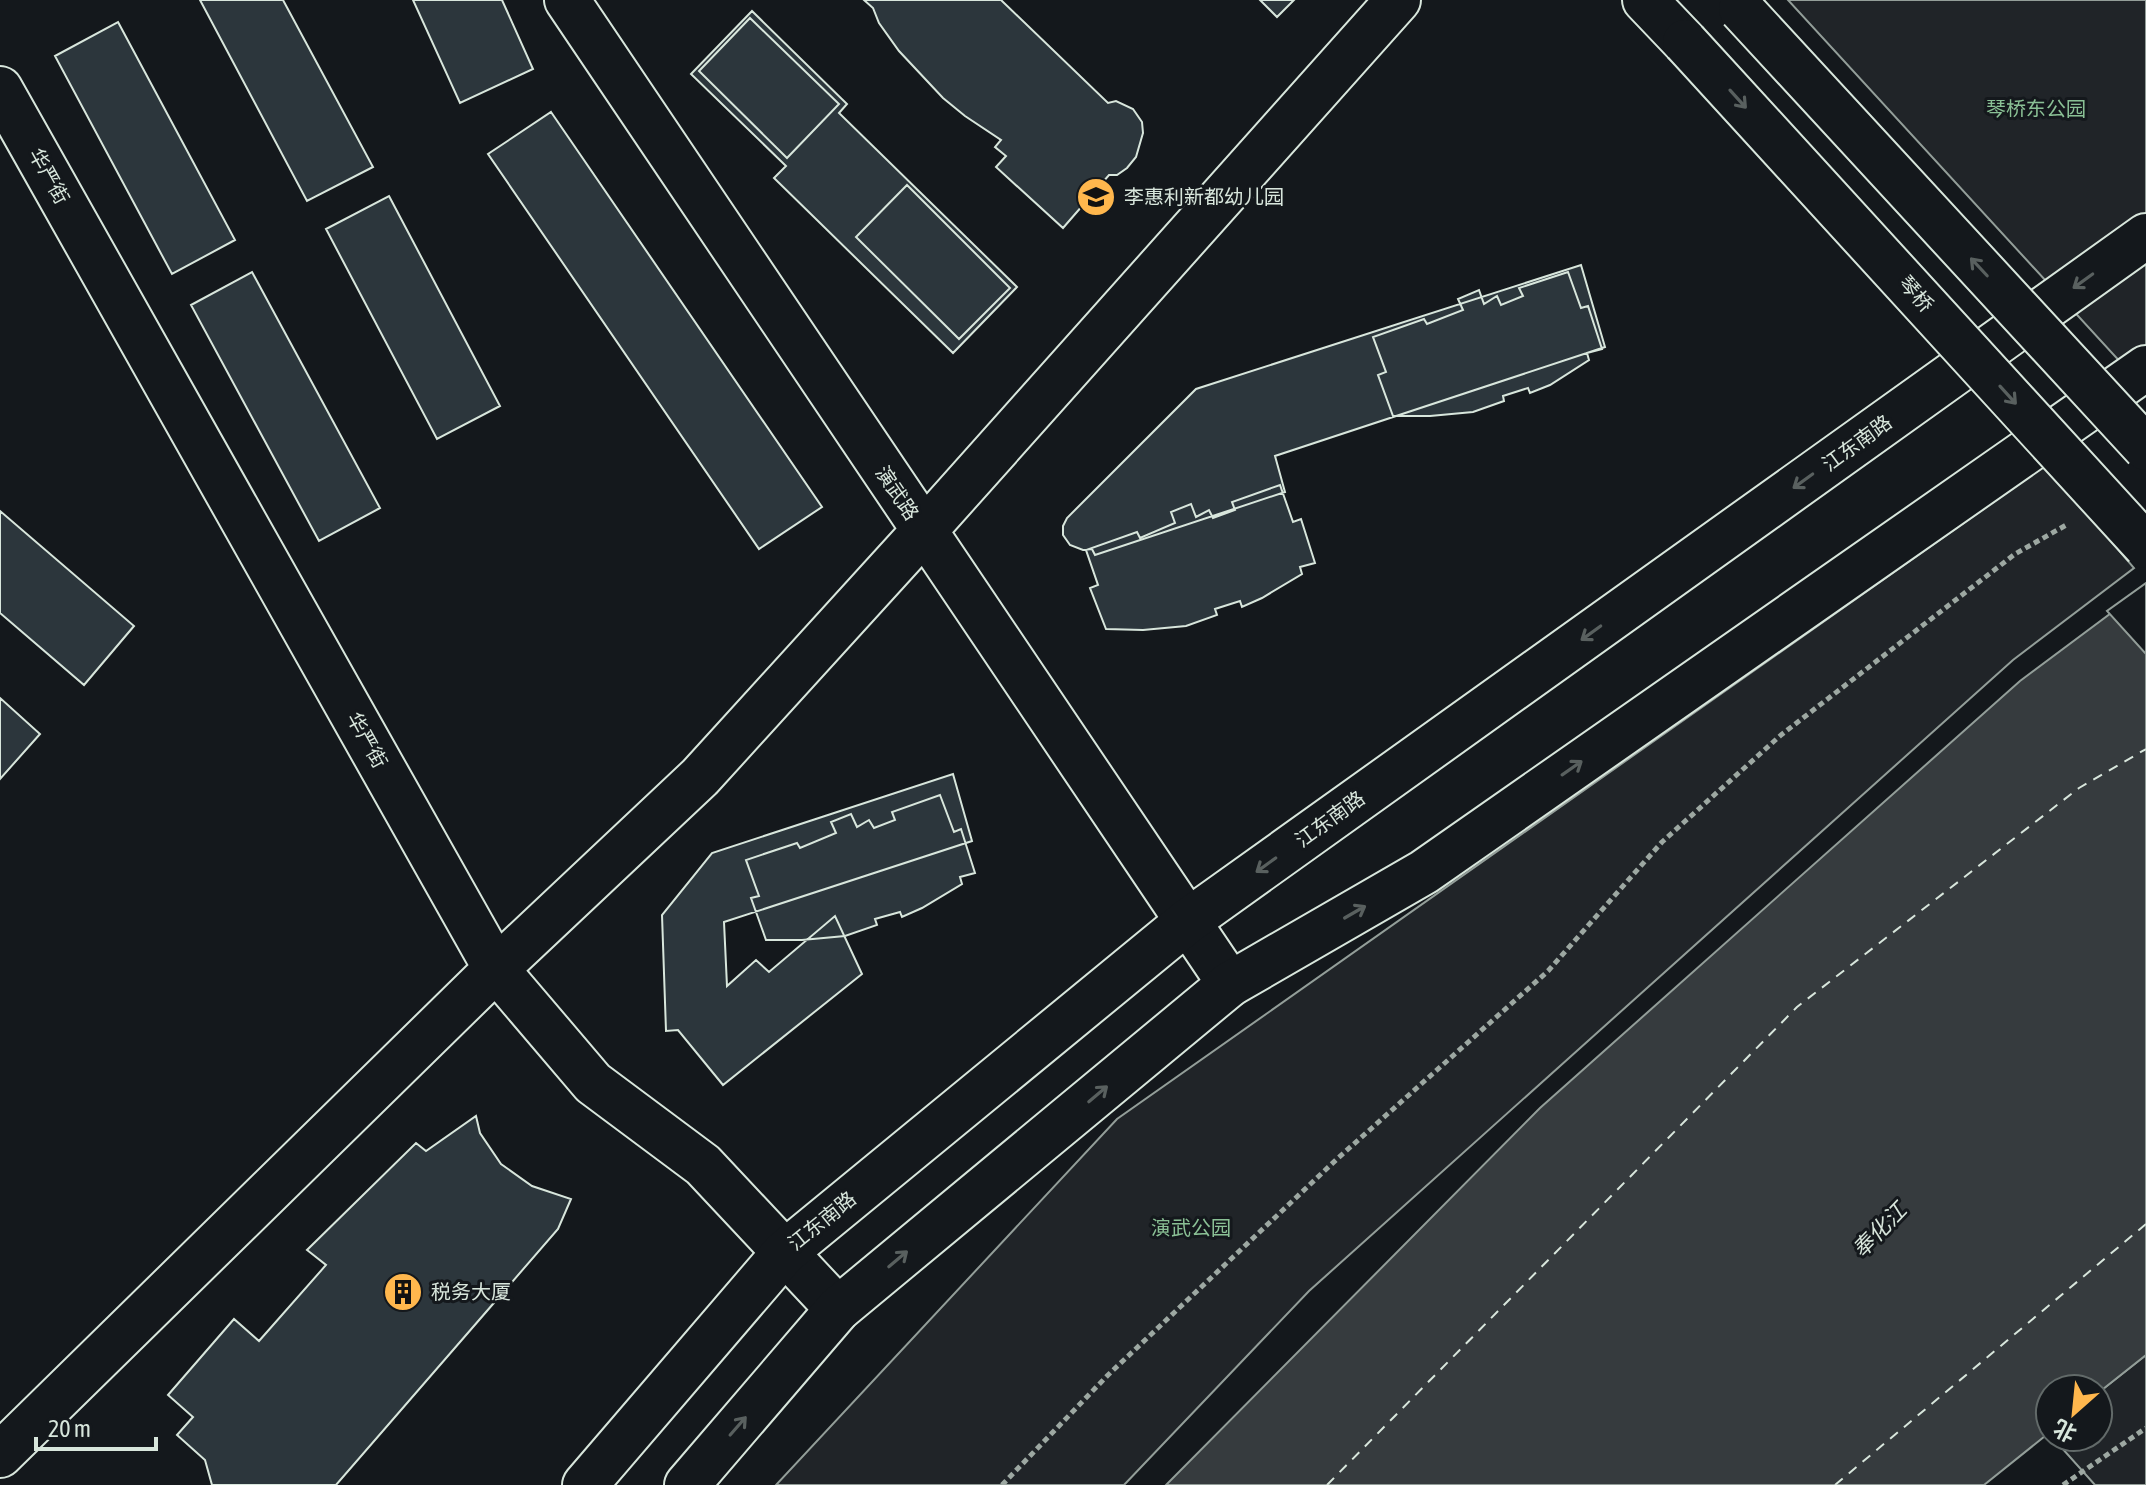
<svg xmlns="http://www.w3.org/2000/svg" width="2146" height="1485" font-family="'Asap Condensed','Noto Sans SC',sans-serif">
  <rect width="100%" height="100%" fill="#14181c"/>
  <!-- green -->
  <path fill="#202428" stroke="#939e99" stroke-width="2" d="M 1788,0 L 2146,0 L 2146,390 Z
    M 2046,465 L 2134,568 L 2013,660 L 1309,1291 L 1124,1485 L 776,1485 L 1117,1119 Z
    M 2146,1355 L 2146,1485 L 2095,1485 L 2052,1437 L 2098,1437 L 2098,1393 Z"/>
  <!-- water -->
  <path fill="#363b3e" stroke="#939e99" stroke-width="2" d="M 2146,587 L 2146,1355 L 2098,1393 L 2098,1389 L 2050,1389 L 2050,1432 L 1984,1485 L 1166,1485 L 1540,1108 L 2020,681 Z"/>
  <!-- pier -->
  <path fill="#14181c" stroke="#939e99" stroke-width="2" d="M 2146,583 L 2146,654 L 2107,611 Z"/>
  <g fill="none" stroke-linecap="round" stroke-linejoin="round">
    <!-- ferry -->
    <path stroke="#d8e6dc" stroke-width="2" stroke-dasharray="10 8" stroke-linecap="butt" d="M 1327,1485 L 1797,1007 L 2079,788 L 2146,749
      M 1835,1485 L 2146,1224"/>
  </g>
  <!-- building -->
  <path fill="#2c363c" stroke="#d8e6dc" stroke-width="2" d="M 200,0 L 283,0 L 373,167 L 307,201 Z
    M 413,0 L 502,0 L 533,69 L 460,103 Z
    M 864,0 L 1001,0 L 1108,103 L 1116,101 L 1133,109 L 1142,122 L 1143,133 L 1136,157 L 1127,168 L 1117,175 L 1109,175 L 1063,228 L 996,167 L 1006,156 L 995,147 L 1001,140 L 965,116 L 943,98 L 899,51 L 879,23 L 873,8 Z
    M 1260,0 L 1294,0 L 1277,17 Z
    M 752,11 L 847,104 L 839,113 L 1017,287 L 953,353 L 774,178 L 786,166 L 691,74 Z
    M 750,18 L 839,104 L 787,158 L 699,71 Z
    M 118,22 L 235,240 L 172,274 L 55,56 Z
    M 551,112 L 822,507 L 759,549 L 488,154 Z
    M 907,185 L 1010,288 L 959,339 L 856,237 Z
    M 389,196 L 500,406 L 437,439 L 326,229 Z
    M 1581,265 L 1605,347 L 1275,456 L 1285,492 L 1095,555 L 1092,549 L 1083,550 L 1070,545 L 1063,535 L 1063,526 L 1067,518 L 1196,389 Z
    M 252,272 L 380,508 L 319,541 L 191,305 Z
    M 1568,272 L 1581,308 L 1588,306 L 1602,349 L 1587,353 L 1589,360 L 1550,385 L 1530,393 L 1528,388 L 1503,396 L 1504,401 L 1473,412 L 1430,416 L 1393,416 L 1378,375 L 1386,372 L 1373,337 L 1424,319 L 1427,324 L 1463,310 L 1458,299 L 1479,290 L 1484,304 L 1497,296 L 1501,305 L 1523,296 L 1519,288 Z
    M 1280,485 L 1293,522 L 1301,519 L 1315,563 L 1300,567 L 1302,574 L 1262,598 L 1242,607 L 1240,601 L 1215,609 L 1217,615 L 1186,626 L 1143,630 L 1106,629 L 1090,588 L 1098,585 L 1086,550 L 1137,532 L 1140,538 L 1175,523 L 1171,512 L 1191,504 L 1196,517 L 1209,510 L 1213,518 L 1235,510 L 1232,502 Z
    M 0,511 L 134,626 L 84,685 L 0,613 Z
    M 0,698 L 40,734 L 0,779 Z
    M 953,774 L 972,841 L 724,922 L 727,986 L 756,960 L 769,972 L 835,916 L 862,974 L 723,1085 L 678,1030 L 666,1031 L 662,915 L 712,853 Z
    M 940,795 L 954,832 L 961,829 L 975,873 L 960,877 L 962,884 L 922,908 L 902,917 L 900,912 L 875,919 L 877,925 L 845,936 L 802,940 L 766,940 L 751,898 L 759,896 L 746,860 L 797,843 L 800,848 L 836,833 L 831,822 L 851,814 L 857,827 L 869,820 L 874,828 L 895,820 L 892,812 Z
    M 476,1116 L 480,1133 L 501,1164 L 532,1186 L 571,1199 L 558,1229 L 336,1485 L 212,1485 L 205,1460 L 177,1435 L 193,1417 L 168,1395 L 234,1319 L 259,1341 L 326,1265 L 307,1250 L 416,1143 L 426,1151 Z"/>
  <g fill="none" stroke-linecap="round" stroke-linejoin="round">
    <defs>
      <path id="minor" d="M 567,0 L 1230,984
        M 0,89 L 496,969 L 593,1083 L 703,1165 L 838,1309
        M 0,1455 L 496,969 L 700,777 L 923,532 L 1398,0"/>
      <path id="major" d="M 1645,0 L 1685,42
        M 585,1485 L 784,1253 L 1188,921 L 2146,236
        M 687,1485 L 838,1309 L 1230,984 L 1424,872 L 2146,368"/>
    </defs>
    <!-- minor casing -->
    <use href="#minor" stroke="#d8e6dc" stroke-width="48"/>
    <!-- major casing -->
    <use href="#major" stroke="#d8e6dc" stroke-width="48"/>
    <!-- path -->
    <path stroke="#9da8a2" stroke-width="5" stroke-dasharray="6 4" stroke-linecap="butt" d="M 1002,1485 L 1108,1375 L 1337,1159 L 1548,971 L 1662,842 L 1781,735 L 2015,554 L 2068,524
      M 2063,1485 L 2146,1428"/>
    <!-- minor -->
    <use href="#minor" stroke="#14181c" stroke-width="44"/>
    <!-- major -->
    <use href="#major" stroke="#14181c" stroke-width="44"/>
    <defs>
      <path id="major-bridge" d="M 1741,9 L 2146,448
        M 1685,42 L 2146,546"/>
    </defs>
    <!-- major-bridge casing -->
    <use href="#major-bridge" stroke="#d8e6dc" stroke-width="48" stroke-linecap="butt"/>
    <!-- major-bridge -->
    <use href="#major-bridge" stroke="#14181c" stroke-width="44"/>
  </g>
  <!-- one-way arrows -->
  <defs><path id="oneway-shaft" d="M-6 0H5M1.5-3L5.5 0L1.5 3" fill="none" stroke-width="1.6" stroke-linecap="round" stroke-linejoin="round" transform="scale(2)"/></defs>
  <g stroke="#59605f">
    <use href="#oneway-shaft" transform="translate(1738 99) rotate(48)"/>
    <use href="#oneway-shaft" transform="translate(1979 267) rotate(-133)"/>
    <use href="#oneway-shaft" transform="translate(2083 281) rotate(144)"/>
    <use href="#oneway-shaft" transform="translate(2008 395) rotate(48)"/>
    <use href="#oneway-shaft" transform="translate(1803 481) rotate(144)"/>
    <use href="#oneway-shaft" transform="translate(1591 633) rotate(144)"/>
    <use href="#oneway-shaft" transform="translate(1572 768) rotate(-35)"/>
    <use href="#oneway-shaft" transform="translate(1266 865) rotate(144)"/>
    <use href="#oneway-shaft" transform="translate(1355 912) rotate(-30)"/>
    <use href="#oneway-shaft" transform="translate(1098 1094) rotate(-40)"/>
    <use href="#oneway-shaft" transform="translate(898 1259) rotate(-40)"/>
    <use href="#oneway-shaft" transform="translate(738 1426) rotate(-49)"/>
  </g>
  <!-- icons -->
  <defs>
    <symbol id="school-disc" viewBox="-11 -11 22 22"><circle r="9.5" fill="#ffb74d" stroke="#14181c"/><path d="M0-5L7-2L0 1L-7-2ZM-4 1L0 2.5L4 1V4Q0 6-4 4Z" fill="#111"/></symbol>
    <symbol id="building-disc" viewBox="-11 -11 22 22"><circle r="9.5" fill="#ffb74d" stroke="#14181c"/><path d="M-4-6H4V6H1V3H-1V6H-4ZM-2.5-4.3h1.7v1.8h-1.7ZM.8-4.3h1.7v1.8H.8ZM-2.5-1h1.7V.8h-1.7ZM.8-1h1.7V.8H.8Z" fill="#111"/></symbol>
  </defs>
  <g fill-rule="evenodd">
    <use href="#school-disc" x="1074" y="175" width="44" height="44"/>
    <use href="#building-disc" x="381" y="1270" width="44" height="44"/>
  </g>
  <g text-anchor="middle" stroke-width="6" stroke-linejoin="round" paint-order="stroke">
    <!-- park labels -->
    <g font-size="20" fill="#8ac095" stroke="#14181c">
      <text x="2036" y="116">琴桥东公园</text>
      <text x="1191" y="1235">演武公园</text>
    </g>
    <!-- street labels -->
    <g font-size="20" fill="#d8e6dc" stroke="#14181c">
      <text transform="translate(49 176) rotate(61)" y="7">华严街</text>
      <text transform="translate(1916 294) rotate(48)" y="7">琴桥</text>
      <text transform="translate(1857 443) rotate(-36)" y="7">江东南路</text>
      <text transform="translate(897 493) rotate(56)" y="7">演武路</text>
      <text transform="translate(367 740) rotate(61)" y="7">华严街</text>
      <text transform="translate(1330 819) rotate(-36)" y="7">江东南路</text>
      <text transform="translate(822 1221) rotate(-39)" y="7">江东南路</text>
    </g>
    <!-- poi labels -->
    <g font-size="20" fill="#d8e6dc" stroke="#14181c" text-anchor="start">
      <text x="1124" y="204">李惠利新都幼儿园</text>
      <text x="431" y="1299">税务大厦</text>
    </g>
    <!-- water labels -->
    <g font-size="22" font-style="italic" fill="#d8e6dc" stroke="#14181c">
      <text transform="translate(1879 1230) rotate(-46)" y="8">奉化江</text>
    </g>
  </g>
  <!-- north arrow -->
  <g transform="translate(2074 1413) rotate(207)"><circle r="38" fill="#14181c" stroke="#626a69" stroke-width="2"/>
  <path d="M0-6L14 30L0 20L-14 30Z" fill="#ffb74d"/>
  <text y="-12" font-size="22" font-weight="bold" text-anchor="middle" fill="#d8e6dc">北</text>
  </g>
  <!-- scale -->
  <path d="M36 1437v12h120v-12" fill="none" stroke="#d8e6dc" stroke-width="4"/>
  <text x="48" y="1437" font-size="24" fill="#d8e6dc" stroke="#14181c" stroke-width="6" paint-order="stroke">20 m</text>
</svg>
